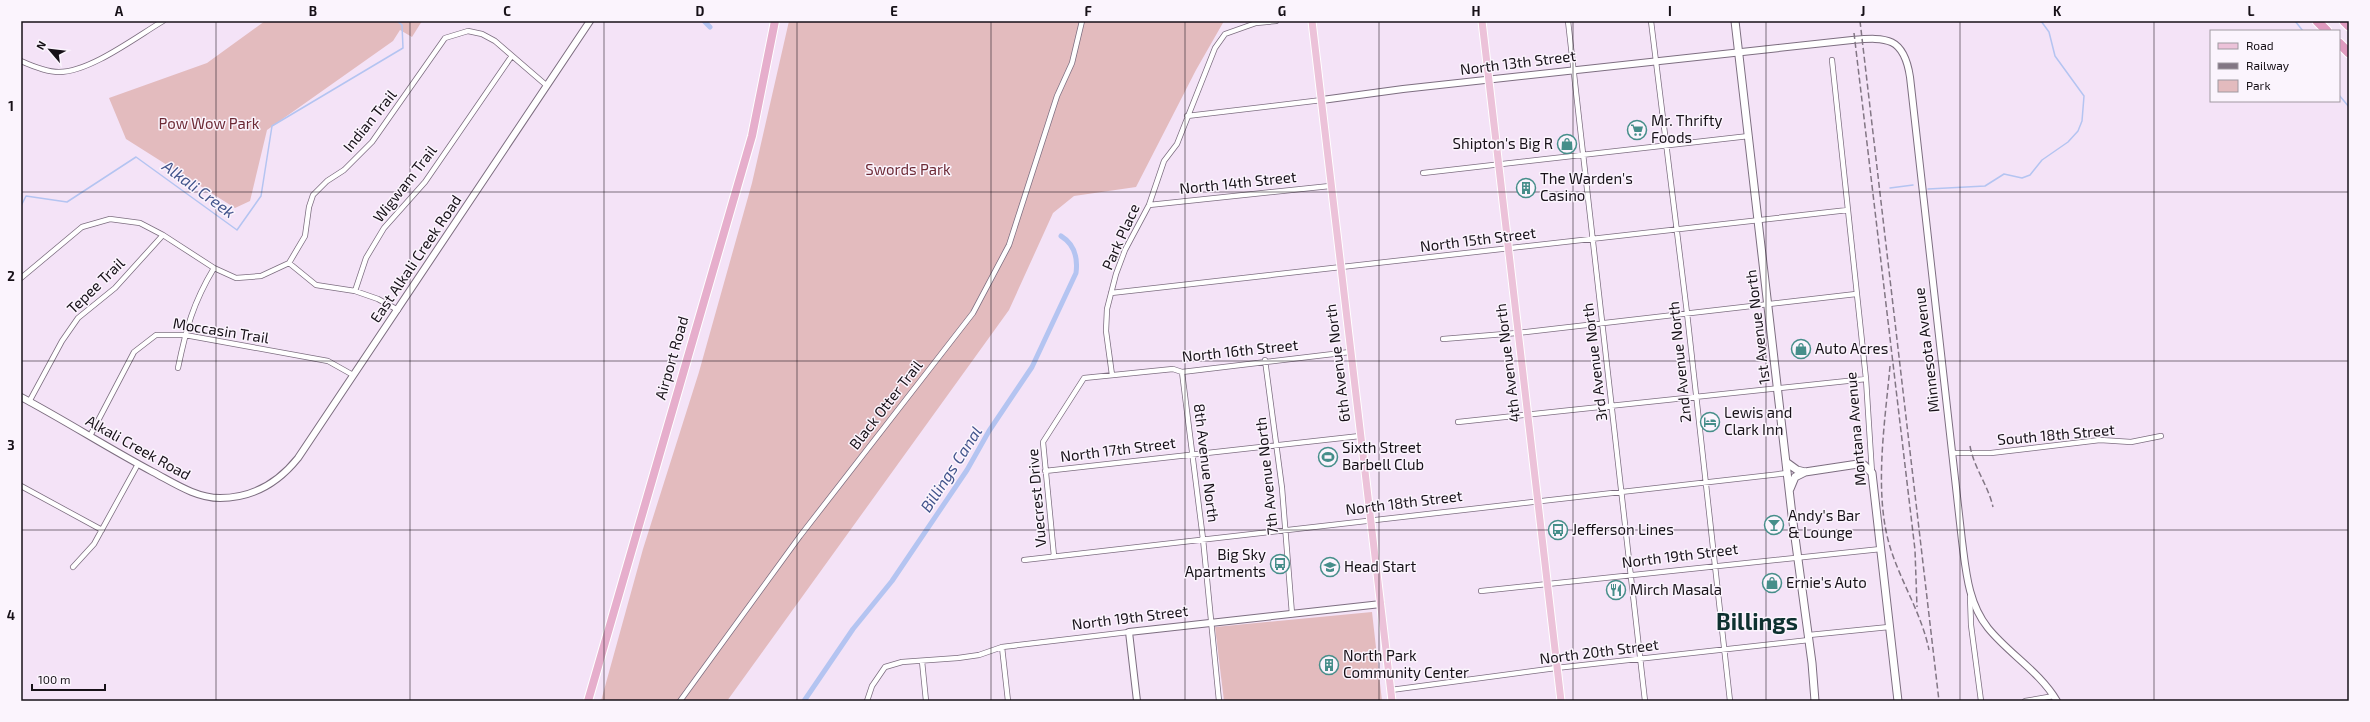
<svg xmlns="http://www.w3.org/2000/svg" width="2370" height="722" font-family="'Exo 2',sans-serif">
  <rect width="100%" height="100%" fill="#f4e3f7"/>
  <!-- green -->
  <path fill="#e3bbbe" d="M 265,21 L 422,21 L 412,37 L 400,30 L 393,41 L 267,130 L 250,201 L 235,208 L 126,139 L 109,98 L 207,63 Z
    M 789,21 L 1224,21 L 1196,70 L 1136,187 L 1074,196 L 1053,213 L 1009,310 L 727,701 L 601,701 L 643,549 L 699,372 L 752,183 Z
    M 1372,612 L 1382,701 L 1224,701 L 1215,627 Z"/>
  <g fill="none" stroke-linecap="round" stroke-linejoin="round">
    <!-- stream -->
    <path stroke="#b4c4f1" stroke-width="1.5" d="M 2295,21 L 2303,31
      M 2339,95 L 2349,107
      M 1890,188 L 1913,185
      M 1928,189 L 1985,186 L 2004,174 L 2022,178 L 2030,175 L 2042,160 L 2068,142 L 2078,131 L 2082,121 L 2084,96 L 2055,56 L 2049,32 L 2041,21
      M 21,206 L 26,196 L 67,202 L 136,157 L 237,230 L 261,196 L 272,126 L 403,48 L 402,25 L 397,21"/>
    <!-- canal -->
    <path stroke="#b4c4f1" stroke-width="5" d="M 704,21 L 710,27
      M 804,701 L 853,629 L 892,581 L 967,470 L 989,431 L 1032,367 L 1076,273 C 1078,258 1074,244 1061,236"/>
    <defs>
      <path id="minor" d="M 1568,21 L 1645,701
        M 1651,21 L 1687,313 L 1730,701
        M 1832,60 L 1866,379 L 1872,473
        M 21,61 C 32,66 46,72 59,72 C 90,72 136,37 163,21
        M 1187,116 L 1322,100
        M 1423,173 L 1749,136
        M 1149,205 L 1330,186
        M 289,263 L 316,285 L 355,291 L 378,299 L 398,310
        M 21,278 L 82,227 L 110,219 L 140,223 L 163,235 L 214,268 L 236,278 L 261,276 L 289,263 L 305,236 L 309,207 L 313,195 L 327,181 L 344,170 L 372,142 L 445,38 L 468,31 L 482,34 L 495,41 L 546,85
        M 355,291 L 366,258 L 384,228 L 425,182 L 511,57
        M 1111,293 L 1848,210
        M 1443,339 L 1517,333 L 1856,294
        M 1265,360 L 1282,488 L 1292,614
        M 178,368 C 186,329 193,303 214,268
        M 1182,372 L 1203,539 L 1219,701
        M 1112,375 L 1106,331 L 1107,309 L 1116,274 L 1125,250 L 1149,205 L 1164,161 L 1177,144 L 1215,48 L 1225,34 L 1256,23 L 1276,21
        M 29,402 L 62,341 L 78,318 L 115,288 L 163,235
        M 1458,422 L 1866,379
        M 90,436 L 134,352 L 156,335 L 185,335 L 328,361 L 353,375
        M 1952,453 L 1991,453 L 2100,440 L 2131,442 L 2161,436
        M 1045,471 L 1360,436
        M 21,486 L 102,530
        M 1054,556 L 1043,442 L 1084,378 L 1173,369 L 1182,372 L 1350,352
        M 1024,560 L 1788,473
        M 73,567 L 94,544 L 138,464
        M 1481,591 L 1881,549
        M 1970,596 L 1971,625 L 1981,701
        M 1809,635 L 1889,627
        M 1002,647 L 1008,701
        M 922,661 L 926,701
        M 1391,690 L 1556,668 L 1809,640
        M 680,701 L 800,536 L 973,313 L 1009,245 L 1057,96 L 1072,63 L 1082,21
        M 867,701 L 872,686 L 885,667 L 902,662 L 958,658 L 979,655 L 1002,647 L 1129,632
        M 2025,701 L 2054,696"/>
      <path id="tertiary" d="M 1322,100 L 1403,89 L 1852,40 C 1887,37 1904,37 1910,77 L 1962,541 C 1966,571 1968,603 1988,628 C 2009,654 2039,671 2057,701
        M 21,397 C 66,421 108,448 153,472 C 174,483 196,498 220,498 C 253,498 278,483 298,458 L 590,21
        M 1137,701 L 1129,632 L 1381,604"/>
      <path id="secondary" d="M 1735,21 L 1792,515 L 1812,663 L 1815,701
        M 1786,462 L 1797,470 L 1805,472 L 1858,464 L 1864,465 L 1872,473 L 1898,701
        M 1790,489 L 1795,477 L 1805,472"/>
      <path id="primary" d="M 1312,21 L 1392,701
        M 1482,21 L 1561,701"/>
      <path id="trunk" d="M 588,701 L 752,136 L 775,21"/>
      <path id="motorway" d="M 2317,21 L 2327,31
        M 2344,21 L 2349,26
        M 2339,43 L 2349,53"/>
    </defs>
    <!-- minor casing -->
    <use href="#minor" stroke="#7d6e80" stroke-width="6"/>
    <!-- tertiary casing -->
    <use href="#tertiary" stroke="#7d6e80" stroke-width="8"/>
    <!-- secondary casing -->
    <use href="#secondary" stroke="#7d6e80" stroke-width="9"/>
    <!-- primary casing -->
    <use href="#primary" stroke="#fff" stroke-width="9"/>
    <!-- trunk casing -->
    <use href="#trunk" stroke="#fff" stroke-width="10"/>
    <!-- motorway casing -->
    <use href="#motorway" stroke="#fff" stroke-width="11"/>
    <!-- minor -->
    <use href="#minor" stroke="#fff" stroke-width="4.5"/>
    <!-- tertiary -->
    <use href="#tertiary" stroke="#fff" stroke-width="6"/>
    <!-- secondary -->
    <use href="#secondary" stroke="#fff" stroke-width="7"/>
    <!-- primary -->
    <use href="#primary" stroke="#ecc2d9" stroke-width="7"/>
    <!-- trunk -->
    <use href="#trunk" stroke="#e6aecc" stroke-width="8"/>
    <!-- motorway -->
    <use href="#motorway" stroke="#df9abf" stroke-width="9"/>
    <!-- rail -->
    <path stroke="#827684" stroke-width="1.5" stroke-dasharray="6 3" stroke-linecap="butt" d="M 1860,21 L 1939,701
      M 1854,33 L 1915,550 L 1917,607
      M 1890,366 C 1885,423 1873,495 1891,550 C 1902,584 1922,615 1929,650
      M 1970,446 C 1974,468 1988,485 1993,507"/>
  </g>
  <!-- grid -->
  <path fill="none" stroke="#171118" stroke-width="1" stroke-opacity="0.55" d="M 216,21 L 216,701M 410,21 L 410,701M 604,21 L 604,701M 797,21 L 797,701M 991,21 L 991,701M 1185,21 L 1185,701M 1379,21 L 1379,701M 1573,21 L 1573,701M 1766,21 L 1766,701M 1960,21 L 1960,701M 2154,21 L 2154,701M 21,192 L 2349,192M 21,361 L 2349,361M 21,530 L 2349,530"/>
  <!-- icons -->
  <defs>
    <symbol id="supermarket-ring" viewBox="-11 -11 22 22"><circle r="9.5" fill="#fbf4fd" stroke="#468e8a" stroke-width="1.5"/><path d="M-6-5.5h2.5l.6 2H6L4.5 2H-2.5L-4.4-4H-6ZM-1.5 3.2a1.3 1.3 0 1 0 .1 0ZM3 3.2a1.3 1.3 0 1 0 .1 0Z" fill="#468e8a"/></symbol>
    <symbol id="shop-ring" viewBox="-11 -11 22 22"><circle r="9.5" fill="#fbf4fd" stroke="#468e8a" stroke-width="1.5"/><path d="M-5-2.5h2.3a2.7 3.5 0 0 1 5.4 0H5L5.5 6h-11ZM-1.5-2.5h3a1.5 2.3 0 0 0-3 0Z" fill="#468e8a"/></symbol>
    <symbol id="building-ring" viewBox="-11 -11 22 22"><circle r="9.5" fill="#fbf4fd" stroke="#468e8a" stroke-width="1.5"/><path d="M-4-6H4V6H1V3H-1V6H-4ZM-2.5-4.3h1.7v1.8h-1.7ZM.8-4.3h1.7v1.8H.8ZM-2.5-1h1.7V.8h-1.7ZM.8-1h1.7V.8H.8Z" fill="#468e8a"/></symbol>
    <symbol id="hotel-ring" viewBox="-11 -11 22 22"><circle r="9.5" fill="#fbf4fd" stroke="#468e8a" stroke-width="1.5"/><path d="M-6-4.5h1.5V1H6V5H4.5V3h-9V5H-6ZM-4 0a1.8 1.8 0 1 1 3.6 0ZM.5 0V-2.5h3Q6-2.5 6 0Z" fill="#468e8a"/></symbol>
    <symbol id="stadium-ring" viewBox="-11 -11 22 22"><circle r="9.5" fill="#fbf4fd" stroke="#468e8a" stroke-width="1.5"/><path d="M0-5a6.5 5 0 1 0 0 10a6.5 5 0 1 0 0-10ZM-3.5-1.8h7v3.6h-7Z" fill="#468e8a"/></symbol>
    <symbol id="bar-ring" viewBox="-11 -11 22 22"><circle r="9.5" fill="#fbf4fd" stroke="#468e8a" stroke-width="1.5"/><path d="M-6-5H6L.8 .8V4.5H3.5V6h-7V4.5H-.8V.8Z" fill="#468e8a"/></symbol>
    <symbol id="bus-ring" viewBox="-11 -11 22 22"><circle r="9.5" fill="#fbf4fd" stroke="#468e8a" stroke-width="1.5"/><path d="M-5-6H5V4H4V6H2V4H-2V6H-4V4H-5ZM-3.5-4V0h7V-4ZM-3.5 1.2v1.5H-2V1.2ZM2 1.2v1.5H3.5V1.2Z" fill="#468e8a"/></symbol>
    <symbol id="school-ring" viewBox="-11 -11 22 22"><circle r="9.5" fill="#fbf4fd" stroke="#468e8a" stroke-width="1.5"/><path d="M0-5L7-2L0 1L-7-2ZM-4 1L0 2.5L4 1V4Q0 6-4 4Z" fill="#468e8a"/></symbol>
    <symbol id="restaurant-ring" viewBox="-11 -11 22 22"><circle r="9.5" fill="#fbf4fd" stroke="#468e8a" stroke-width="1.5"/><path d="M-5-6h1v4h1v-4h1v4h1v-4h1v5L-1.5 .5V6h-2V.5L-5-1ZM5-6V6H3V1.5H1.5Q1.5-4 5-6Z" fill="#468e8a"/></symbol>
  </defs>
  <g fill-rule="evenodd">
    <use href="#supermarket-ring" x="1626" y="119" width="22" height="22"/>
    <use href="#shop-ring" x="1556" y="133" width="22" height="22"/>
    <use href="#building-ring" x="1515" y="177" width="22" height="22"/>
    <use href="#shop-ring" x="1790" y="338" width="22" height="22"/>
    <use href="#hotel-ring" x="1699" y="411" width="22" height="22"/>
    <use href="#stadium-ring" x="1317" y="446" width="22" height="22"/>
    <use href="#bar-ring" x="1763" y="514" width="22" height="22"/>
    <use href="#bus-ring" x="1547" y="519" width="22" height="22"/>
    <use href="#bus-ring" x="1269" y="553" width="22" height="22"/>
    <use href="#school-ring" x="1319" y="556" width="22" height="22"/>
    <use href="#shop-ring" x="1761" y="572" width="22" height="22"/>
    <use href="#restaurant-ring" x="1605" y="579" width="22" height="22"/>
    <use href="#building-ring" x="1318" y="654" width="22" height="22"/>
  </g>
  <g text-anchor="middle" stroke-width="3" stroke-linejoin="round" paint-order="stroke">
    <!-- street labels -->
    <g font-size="15" fill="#171118" stroke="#fbf4fd">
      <text transform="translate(1518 63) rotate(-7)" y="5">North 13th Street</text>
      <text transform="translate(370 121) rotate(-51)" y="5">Indian Trail</text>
      <text transform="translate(1238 183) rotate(-6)" y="5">North 14th Street</text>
      <text transform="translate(405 184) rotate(-52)" y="5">Wigwam Trail</text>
      <text transform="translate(1121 237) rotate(-66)" y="5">Park Place</text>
      <text transform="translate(1478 240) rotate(-7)" y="5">North 15th Street</text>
      <text transform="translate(416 259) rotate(-56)" y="5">East Alkali Creek Road</text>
      <text transform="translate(96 286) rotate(-44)" y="5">Tepee Trail</text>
      <text transform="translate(1758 327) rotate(-97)" y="5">1st Avenue North</text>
      <text transform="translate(221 331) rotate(9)" y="5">Moccasin Trail</text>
      <text transform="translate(1927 350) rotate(-97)" y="5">Minnesota Avenue</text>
      <text transform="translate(1240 351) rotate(-6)" y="5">North 16th Street</text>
      <text transform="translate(672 358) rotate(-74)" y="5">Airport Road</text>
      <text transform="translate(1595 362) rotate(-97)" y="5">3rd Avenue North</text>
      <text transform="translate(1680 362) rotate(-96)" y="5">2nd Avenue North</text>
      <text transform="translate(1338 363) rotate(-97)" y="5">6th Avenue North</text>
      <text transform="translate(1508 363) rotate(-97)" y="5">4th Avenue North</text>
      <text transform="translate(886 405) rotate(-52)" y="5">Black Otter Trail</text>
      <text transform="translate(1856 429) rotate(-95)" y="5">Montana Avenue</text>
      <text transform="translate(2056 435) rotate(-5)" y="5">South 18th Street</text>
      <text transform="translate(138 448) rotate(29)" y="5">Alkali Creek Road</text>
      <text transform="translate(1118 450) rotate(-7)" y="5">North 17th Street</text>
      <text transform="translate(1206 463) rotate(83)" y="5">8th Avenue North</text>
      <text transform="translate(1267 476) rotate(-96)" y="5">7th Avenue North</text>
      <text transform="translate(1037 498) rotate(-95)" y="5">Vuecrest Drive</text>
      <text transform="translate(1404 503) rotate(-7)" y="5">North 18th Street</text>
      <text transform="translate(1680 556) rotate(-7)" y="5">North 19th Street</text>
      <text transform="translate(1130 618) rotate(-7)" y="5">North 19th Street</text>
      <text transform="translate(1599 652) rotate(-7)" y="5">North 20th Street</text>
    </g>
    <!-- poi labels -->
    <g font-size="15" fill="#171118" stroke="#fbf4fd" text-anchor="start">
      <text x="1651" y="126">Mr. Thrifty<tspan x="1651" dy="17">Foods</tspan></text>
      <text x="1553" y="149" text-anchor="end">Shipton's Big R</text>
      <text x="1540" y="184">The Warden's<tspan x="1540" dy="17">Casino</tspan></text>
      <text x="1815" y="354">Auto Acres</text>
      <text x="1724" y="418">Lewis and<tspan x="1724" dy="17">Clark Inn</tspan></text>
      <text x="1342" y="453">Sixth Street<tspan x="1342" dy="17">Barbell Club</tspan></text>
      <text x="1788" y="521">Andy's Bar<tspan x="1788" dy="17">&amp; Lounge</tspan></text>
      <text x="1572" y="535">Jefferson Lines</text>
      <text x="1266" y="560" text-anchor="end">Big Sky<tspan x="1266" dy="17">Apartments</tspan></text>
      <text x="1344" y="572">Head Start</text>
      <text x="1786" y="588">Ernie's Auto</text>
      <text x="1630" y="595">Mirch Masala</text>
      <text x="1343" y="661">North Park<tspan x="1343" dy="17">Community Center</tspan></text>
    </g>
    <!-- park labels -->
    <g font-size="15" fill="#6c2935" stroke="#fbf4fd">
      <text x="209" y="129">Pow Wow Park</text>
      <text x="908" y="175">Swords Park</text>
    </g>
    <!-- water labels -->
    <g font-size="16" font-style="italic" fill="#41538b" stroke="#fbf4fd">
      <text transform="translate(199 189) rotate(36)" y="6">Alkali Creek</text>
      <text transform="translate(951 469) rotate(-57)" y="6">Billings Canal</text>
    </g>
    <!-- town labels -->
    <g font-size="23" font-weight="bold" fill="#0e3130" stroke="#fbf4fd">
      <text x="1757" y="630">Billings</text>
    </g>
  </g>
  <!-- border -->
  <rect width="2370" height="722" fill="none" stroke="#fbf4fd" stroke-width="44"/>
  <!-- legend -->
  <rect x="2210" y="30" width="130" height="72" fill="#fbf4fd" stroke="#a099a1"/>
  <rect x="2218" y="43" width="20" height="6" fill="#ecc2d9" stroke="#a099a1"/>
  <text x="2246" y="50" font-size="12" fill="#171118">Road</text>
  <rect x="2218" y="63" width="20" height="6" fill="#827684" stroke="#a099a1"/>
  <text x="2246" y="70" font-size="12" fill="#171118">Railway</text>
  <rect x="2218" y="80" width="20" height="12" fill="#e3bbbe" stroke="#a099a1"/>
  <text x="2246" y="90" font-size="12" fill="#171118">Park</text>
  <!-- north arrow -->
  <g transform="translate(50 50) rotate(298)" stroke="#fbf4fd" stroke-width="3" paint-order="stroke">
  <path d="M0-3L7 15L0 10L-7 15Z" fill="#171118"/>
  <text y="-6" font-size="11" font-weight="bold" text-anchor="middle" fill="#171118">N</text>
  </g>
  <!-- scale -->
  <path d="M32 684v6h73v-6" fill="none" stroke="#171118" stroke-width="2"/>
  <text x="38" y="684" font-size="12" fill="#171118" stroke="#fbf4fd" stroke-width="3" paint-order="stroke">100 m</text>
  <rect x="22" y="22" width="2326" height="678" fill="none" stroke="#171118" stroke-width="1.5"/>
  <g font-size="13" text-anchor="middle" font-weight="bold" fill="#171118">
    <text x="119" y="16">A</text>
    <text x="313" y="16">B</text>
    <text x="507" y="16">C</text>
    <text x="700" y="16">D</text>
    <text x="894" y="16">E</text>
    <text x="1088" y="16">F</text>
    <text x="1282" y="16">G</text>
    <text x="1476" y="16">H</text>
    <text x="1670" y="16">I</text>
    <text x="1863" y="16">J</text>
    <text x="2057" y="16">K</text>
    <text x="2251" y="16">L</text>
    <text x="11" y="111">1</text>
    <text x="11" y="281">2</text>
    <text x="11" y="450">3</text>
    <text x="11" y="620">4</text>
  </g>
</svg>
